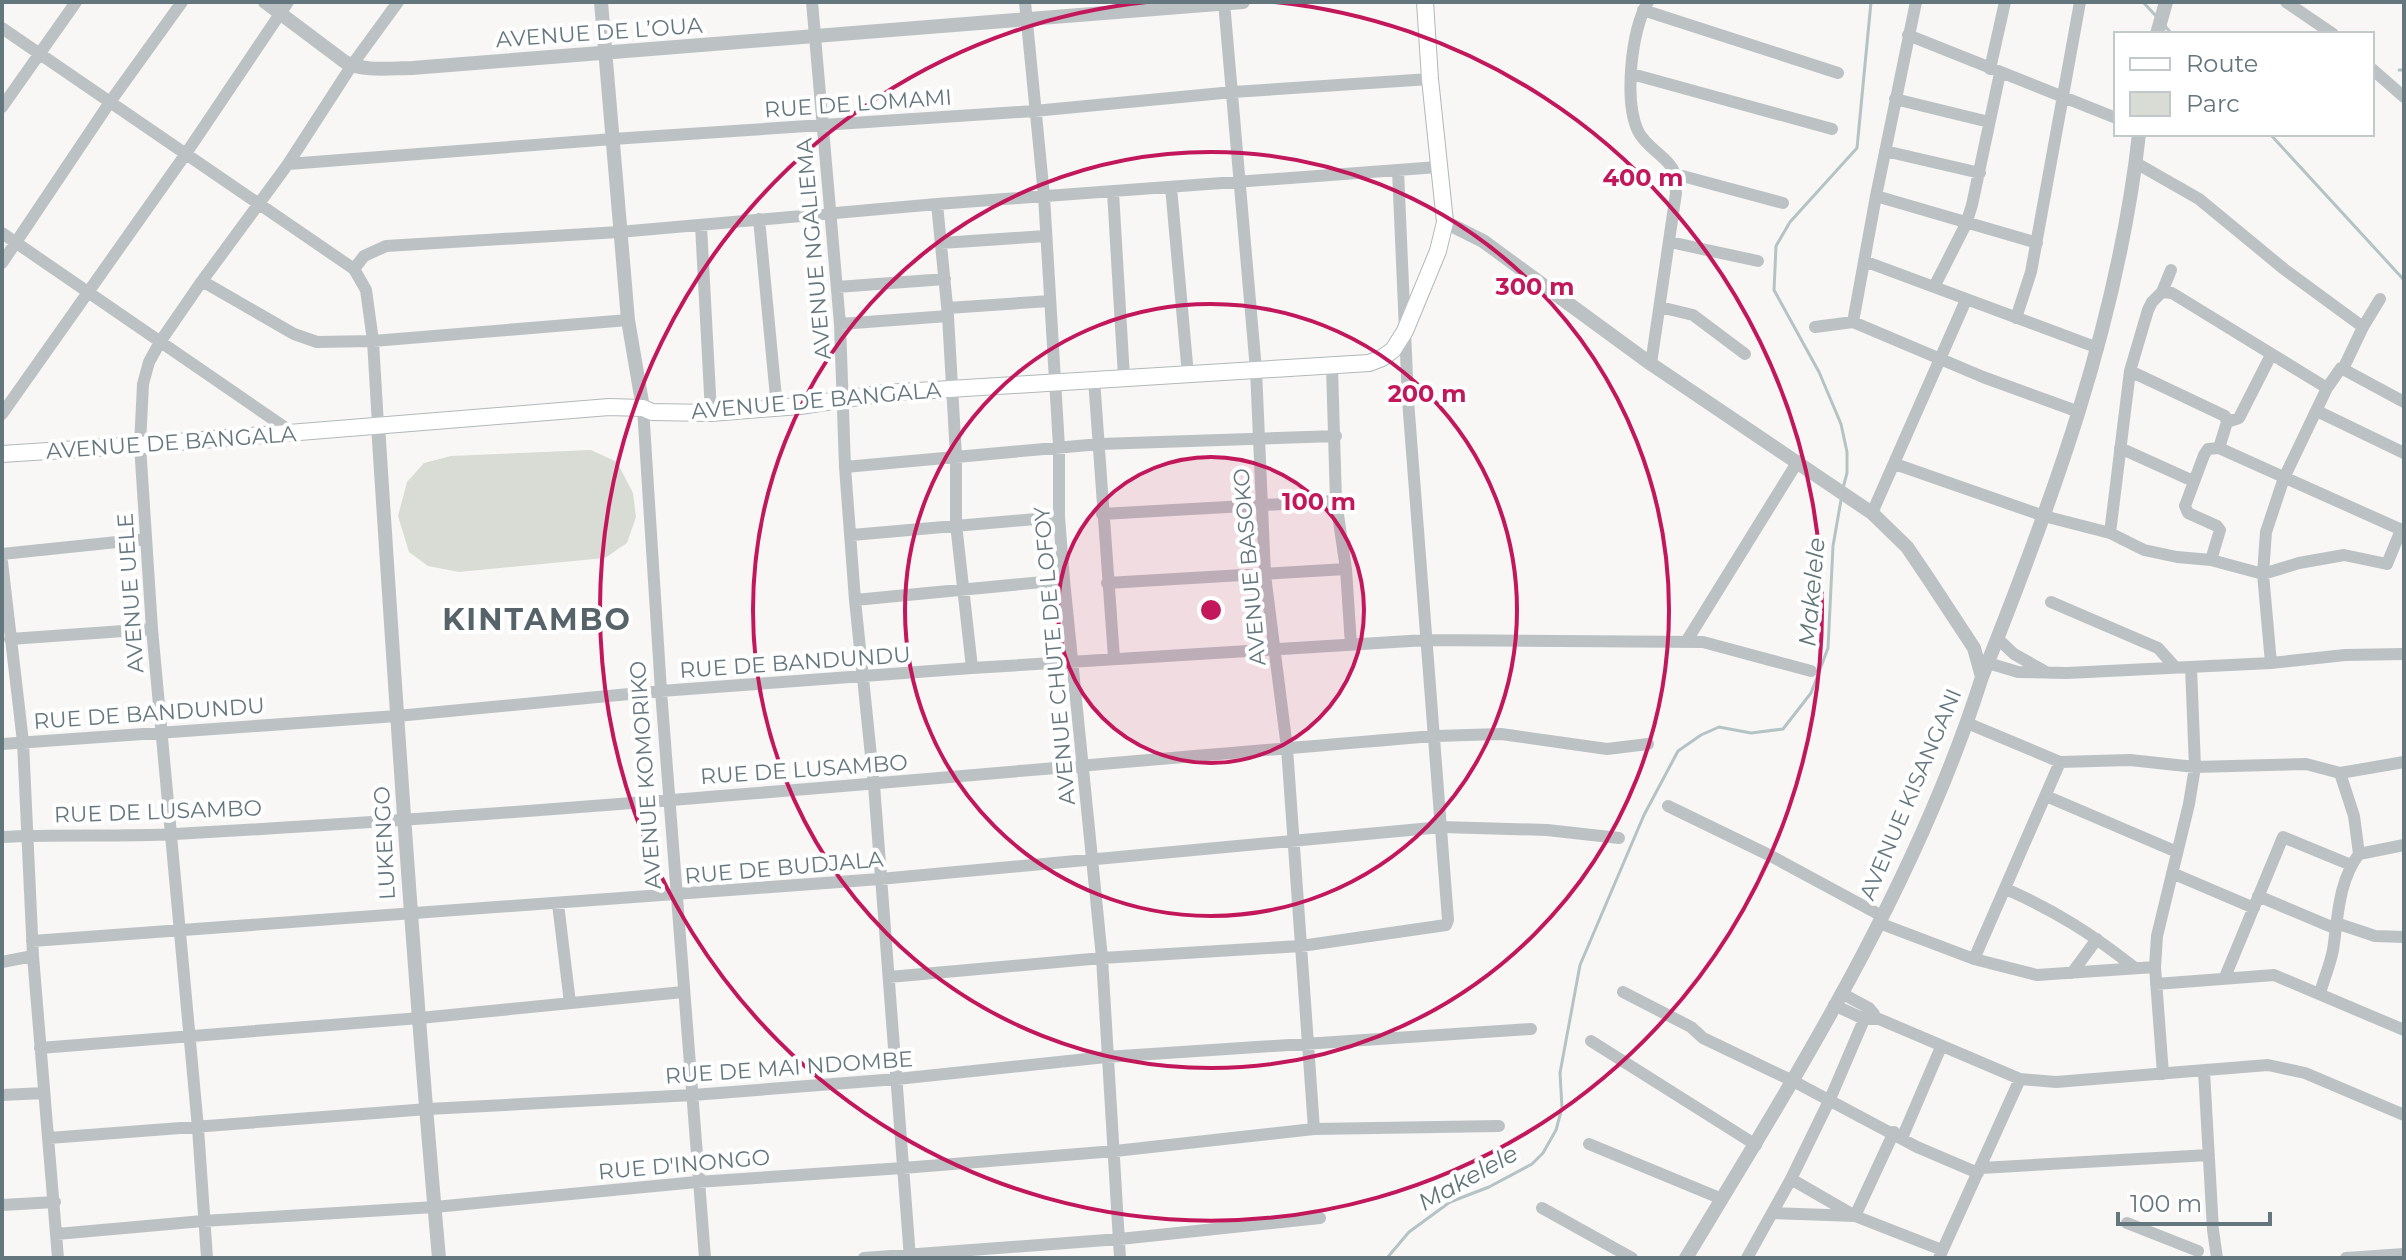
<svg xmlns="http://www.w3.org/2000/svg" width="2406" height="1260" font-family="Montserrat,sans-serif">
  <rect width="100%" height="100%" fill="#f8f7f5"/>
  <!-- green -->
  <path fill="#d8dcd5" d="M 591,450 L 617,462 L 633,493 L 636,517 L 627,543 L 605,558 L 459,572 L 428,566 L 409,552 L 398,516 L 407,482 L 424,463 L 451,456 Z"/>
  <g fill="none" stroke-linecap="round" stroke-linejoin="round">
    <!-- stream -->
    <path stroke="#b4c3c4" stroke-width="3" d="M 2143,2 L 2156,16
      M 2164,25 L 2172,34
      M 2399,70 L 2404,70
      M 2270,134 L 2404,280
      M 1843,488 L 1847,473 L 1847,452 L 1841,424 L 1819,372 L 1774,290 L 1776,246 L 1790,222 L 1857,148 L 1871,2
      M 1387,1258 L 1409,1232 L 1450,1202 L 1489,1187 L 1532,1164 L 1543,1153 L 1556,1130 L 1562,1108 L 1560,1073 L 1580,965 L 1644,815 L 1678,751 L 1701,735 L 1719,727 L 1751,733 L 1783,729 L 1811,693 L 1828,648 L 1833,546 L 1841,500"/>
    <defs>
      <path id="secondary" d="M 2,454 L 140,445 L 609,407 L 643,408 L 652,412 L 711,413 L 800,406 L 885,393 L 1369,363 L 1382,358 L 1393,350 L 1405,331 L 1438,251 L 1445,222 L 1430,79 L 1425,2"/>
    </defs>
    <!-- secondary casing -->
    <use href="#secondary" stroke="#b1b8bb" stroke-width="18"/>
    <!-- minor -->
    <path stroke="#bcc2c4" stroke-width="12" d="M 812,2 L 840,324 L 845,467 L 855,600 L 874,785 L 910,1258
      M 1025,2 L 1044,196 L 1059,447 L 1059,517 L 1064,580 L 1102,958 L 1120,1258
      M 1224,2 L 1256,370 L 1265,575 L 1287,748 L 1314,1129
      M 1648,2 C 1631,30 1624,101 1638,131 C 1646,148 1669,157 1675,174 C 1677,179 1675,188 1676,193 L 1651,364
      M 2286,2 L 2333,34
      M 1643,10 L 1838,73
      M 2,28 L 354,269 L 366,290 L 373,341 L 378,425
      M 1908,35 L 2116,118
      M 1990,69 L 2005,2
      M 2372,69 L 2404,97
      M 1632,74 L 1832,129
      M 1895,99 L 1989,122
      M 2,107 L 76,2
      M 1885,151 L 1980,173
      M 2136,163 L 2199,199 L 2284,269 L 2363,327 L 2343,369
      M 288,164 L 613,139 L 1034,111 L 1233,92 L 1430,79
      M 1675,174 L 1783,203
      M 1171,187 L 1188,375
      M 1113,192 L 1124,377
      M 1876,196 L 2037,243
      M 937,204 L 948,316 L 956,456 L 956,524 L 972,668
      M 759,219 L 777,408
      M 701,225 L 711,413
      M 2,233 L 293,433
      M 1670,242 L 1758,261
      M 941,243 L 1046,236
      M 1864,261 L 2098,348
      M 2,263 L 110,102 L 182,2
      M 354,269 L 364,256 L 386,246 L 619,232 L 937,204 L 1438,167
      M 202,281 L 294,334 L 317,342 L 373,341 L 628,320
      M 837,287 L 945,279
      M 1934,287 L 1966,224 L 1972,205 L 2000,73
      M 2162,292 L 2172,293 L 2327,388
      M 1660,307 L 1693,315 L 1745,354
      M 948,308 L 1050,301
      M 2016,318 L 2031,272 L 2080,2
      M 1853,322 L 1876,196 L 1916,2
      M 840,324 L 948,316
      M 1815,327 L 1853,322 L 1983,377 L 2079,412
      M 2363,327 L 2380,299
      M 1332,367 L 1336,501 L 1346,569 L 1351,645
      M 2130,371 L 2225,416 L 2227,422 L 2219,448
      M 1094,379 L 1114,658
      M 643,408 L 661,691 L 705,1258
      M 2317,411 L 2404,453
      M 2,414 L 185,155 L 288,2
      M 2227,422 L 2239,418 L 2271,355
      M 2120,448 L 2193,481
      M 2219,448 L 2404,531
      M 1895,464 L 2044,516 L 2110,533 L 2144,550 L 2177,557 L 2211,560 L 2263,574 L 2299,563 L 2344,555 L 2387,564 L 2401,530
      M 845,467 L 1100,444 L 1336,436
      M 1872,513 L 1966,300
      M 1102,514 L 1336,501
      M 2110,533 L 2130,371 L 2148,310 L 2152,302 L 2162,292 L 2171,270
      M 852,535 L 1059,517
      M 2,554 L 146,539
      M 2211,560 L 2220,530 L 2217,526 L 2188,513 L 2185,506 L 2204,455 L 2208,449 L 2219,448
      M 2,562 L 23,742 L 33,956 L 58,1258
      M 1107,583 L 1346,569
      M 855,600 L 1064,580
      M 2051,602 L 2158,648 L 2175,667
      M 1997,638 L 2014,654 L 2046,672
      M 10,639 L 152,629
      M 1686,642 L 1798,461
      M 1988,663 L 2018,672 L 2067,673 L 2271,663 L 2345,655 L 2404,654
      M 2271,663 L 2263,574 L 2266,532 L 2284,478 L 2327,388 L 2341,368 L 2404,402
      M 1967,723 L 2060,762 L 2130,760 L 2195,767 L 2306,764 L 2340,773 L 2404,762
      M 2,744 L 397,716 L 661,691 L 972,668 L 1426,640 L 1703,642 L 1811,671
      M 2046,796 L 2177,852
      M 1668,806 L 1769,855 L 1882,916
      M 2,837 C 59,834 118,837 175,834 C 596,811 1015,770 1435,736 L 1501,734 L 1607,749 L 1648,744
      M 2359,854 L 2404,845
      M 2172,873 L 2254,908
      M 2006,889 C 2056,911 2092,934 2135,968
      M 2258,896 L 2334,928
      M 558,904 L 570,1003
      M 1879,923 L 1974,959 L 2037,975 L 2155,967
      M 2336,923 L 2375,936 L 2404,937
      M 32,941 L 880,879 L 1442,827 L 1547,830 L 1619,838
      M 1974,959 L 2060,762
      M 2,962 L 33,956
      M 2072,973 L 2097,939
      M 889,977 L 1102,958 L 1301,946 L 1446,925 L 1448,920 L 1408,400 L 1398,170
      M 2225,977 L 2283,837 L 2351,865
      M 2156,984 L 2274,975 L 2404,1030
      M 1623,992 L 1691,1027 L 1703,1038 L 1793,1081 L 1917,1147 L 1978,1173
      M 1841,993 L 1869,1008 L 1874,1014
      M 2320,993 C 2324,979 2330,965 2333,950 C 2338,917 2338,882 2359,854 L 2354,816 L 2340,773
      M 1834,1005 L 1864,1019 L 1879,1019 L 2020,1079 L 2056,1082 L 2268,1065 L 2305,1073 L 2404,1115
      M 1591,1041 L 1756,1145
      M 40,1048 L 420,1018 L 683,992
      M 2204,1071 L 2213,1230 L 2217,1258
      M 2163,1074 L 2155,967 L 2157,936 L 2189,804 L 2195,767 L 2191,667
      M 2,1095 L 44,1093
      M 49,1138 L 428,1109 L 693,1095 L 897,1079 L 1106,1057 L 1531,1029
      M 1902,1138 L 1941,1047
      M 1589,1144 L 1722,1199
      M 1981,1168 L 2209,1155
      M 1791,1179 L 1855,1216 L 1942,1250
      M 2,1205 L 55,1202
      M 1542,1208 L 1632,1258
      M 1772,1213 L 1855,1216 L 1894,1132
      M 2127,1223 L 2198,1251
      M 57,1234 L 203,1221 L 435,1207 L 697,1182 L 903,1168 L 1115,1151 L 1314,1129 L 1499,1126
      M 207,1258 L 198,1128 L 152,629 L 140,445 L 143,384 L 149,362 L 160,342 L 202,281 L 288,164 L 352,65 L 398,2
      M 864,1258 L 1120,1239 L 1320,1218
      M 1747,1258 L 1791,1179 L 1830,1099 L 1869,1008
      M 1939,1258 L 2020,1079
      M 2346,1258 L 2404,1254"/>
    <!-- tertiary -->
    <path stroke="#bcc2c4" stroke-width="14" d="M 265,2 L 345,62 C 364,72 391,68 412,68 L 1243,2
      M 601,2 L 628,320 L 643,408
      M 2157,34 L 2166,2
      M 1445,222 L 1483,241 L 1651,364 L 1872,513 L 1907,547 L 1928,578 L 1974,648 L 1982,677 C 1916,885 1798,1073 1686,1258
      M 378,425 C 396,703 414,981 439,1258
      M 1982,677 C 2052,502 2118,323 2139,134"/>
    <!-- secondary -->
    <use href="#secondary" stroke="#fff" stroke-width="16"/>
  </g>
  <!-- distance rings -->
  <circle cx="1211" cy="610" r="153" fill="#c2185b" fill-opacity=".12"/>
  <g fill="none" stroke="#c2185b" stroke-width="4">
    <circle cx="1211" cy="610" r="153"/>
    <circle cx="1211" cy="610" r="306"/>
    <circle cx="1211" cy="610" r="458"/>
    <path d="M1275 2A611 611 0 1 1 1147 2"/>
  </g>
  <g text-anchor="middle" stroke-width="8" stroke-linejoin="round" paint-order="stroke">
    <!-- street labels -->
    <g font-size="22" fill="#65777e" stroke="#fff">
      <text transform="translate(599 32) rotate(-4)" y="8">AVENUE DE L’OUA</text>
      <text transform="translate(858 103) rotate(-4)" y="8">RUE DE LOMAMI</text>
      <text transform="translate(813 249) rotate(-95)" y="8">AVENUE NGALIEMA</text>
      <text transform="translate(816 400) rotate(-5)" y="8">AVENUE DE BANGALA</text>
      <text transform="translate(171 442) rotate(-4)" y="8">AVENUE DE BANGALA</text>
      <text transform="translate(1249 567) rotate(-95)" y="8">AVENUE BASOKO</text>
      <text transform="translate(130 593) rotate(-94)" y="8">AVENUE UELE</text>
      <text transform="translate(1054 656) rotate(-95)" y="8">AVENUE CHUTE DE LOFOY</text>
      <text transform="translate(795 662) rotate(-4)" y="8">RUE DE BANDUNDU</text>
      <text transform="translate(149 713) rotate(-4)" y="8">RUE DE BANDUNDU</text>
      <text transform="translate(804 769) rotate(-4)" y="8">RUE DE LUSAMBO</text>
      <text transform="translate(645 775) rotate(-94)" y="8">AVENUE KOMORIKO</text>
      <text transform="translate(1910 794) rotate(-67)" y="8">AVENUE KISANGANI</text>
      <text transform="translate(158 811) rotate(-2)" y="8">RUE DE LUSAMBO</text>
      <text transform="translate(384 843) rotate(-93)" y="8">LUKENGO</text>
      <text transform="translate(784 867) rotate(-5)" y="8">RUE DE BUDJALA</text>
      <text transform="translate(789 1067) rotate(-4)" y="8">RUE DE MAI NDOMBE</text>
      <text transform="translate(684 1164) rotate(-5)" y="8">RUE D'INONGO</text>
    </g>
    <!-- water labels -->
    <g font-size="24" font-style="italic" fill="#607678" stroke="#fff">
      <text transform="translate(1812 592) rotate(-85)" y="8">Makelele</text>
      <text transform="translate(1468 1178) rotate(-29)" y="8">Makelele</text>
    </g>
    <!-- district labels -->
    <g font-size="30" font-weight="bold" letter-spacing="2" fill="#56646a" stroke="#fff">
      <text x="537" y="630">KINTAMBO</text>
    </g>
  </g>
  <circle cx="1211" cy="610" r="12" fill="#c2185b" stroke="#fff" stroke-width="4"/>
  <g font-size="24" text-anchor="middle" font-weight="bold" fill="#c2185b" stroke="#fff" stroke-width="8" stroke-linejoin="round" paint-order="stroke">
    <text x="1643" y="186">400 m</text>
    <text x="1535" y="295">300 m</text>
    <text x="1427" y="402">200 m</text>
    <text x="1319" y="510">100 m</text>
  </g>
  <!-- border -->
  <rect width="2406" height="1260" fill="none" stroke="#65777e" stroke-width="8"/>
  <!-- legend -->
  <rect x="2114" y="32" width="260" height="104" fill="#ffffff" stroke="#c1c9cb" stroke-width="2"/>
  <rect x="2130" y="58" width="40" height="12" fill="#ffffff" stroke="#c1c9cb" stroke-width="2"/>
  <text x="2186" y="72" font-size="24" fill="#65777e">Route</text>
  <rect x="2130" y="92" width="40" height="24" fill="#d8dcd5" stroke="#c1c9cb" stroke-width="2"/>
  <text x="2186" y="112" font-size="24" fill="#65777e">Parc</text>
  <!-- scale -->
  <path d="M2118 1212v12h152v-12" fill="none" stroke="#65777e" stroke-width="4"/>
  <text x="2130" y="1212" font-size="24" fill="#65777e" stroke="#ffffff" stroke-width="6" paint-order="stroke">100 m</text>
</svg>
